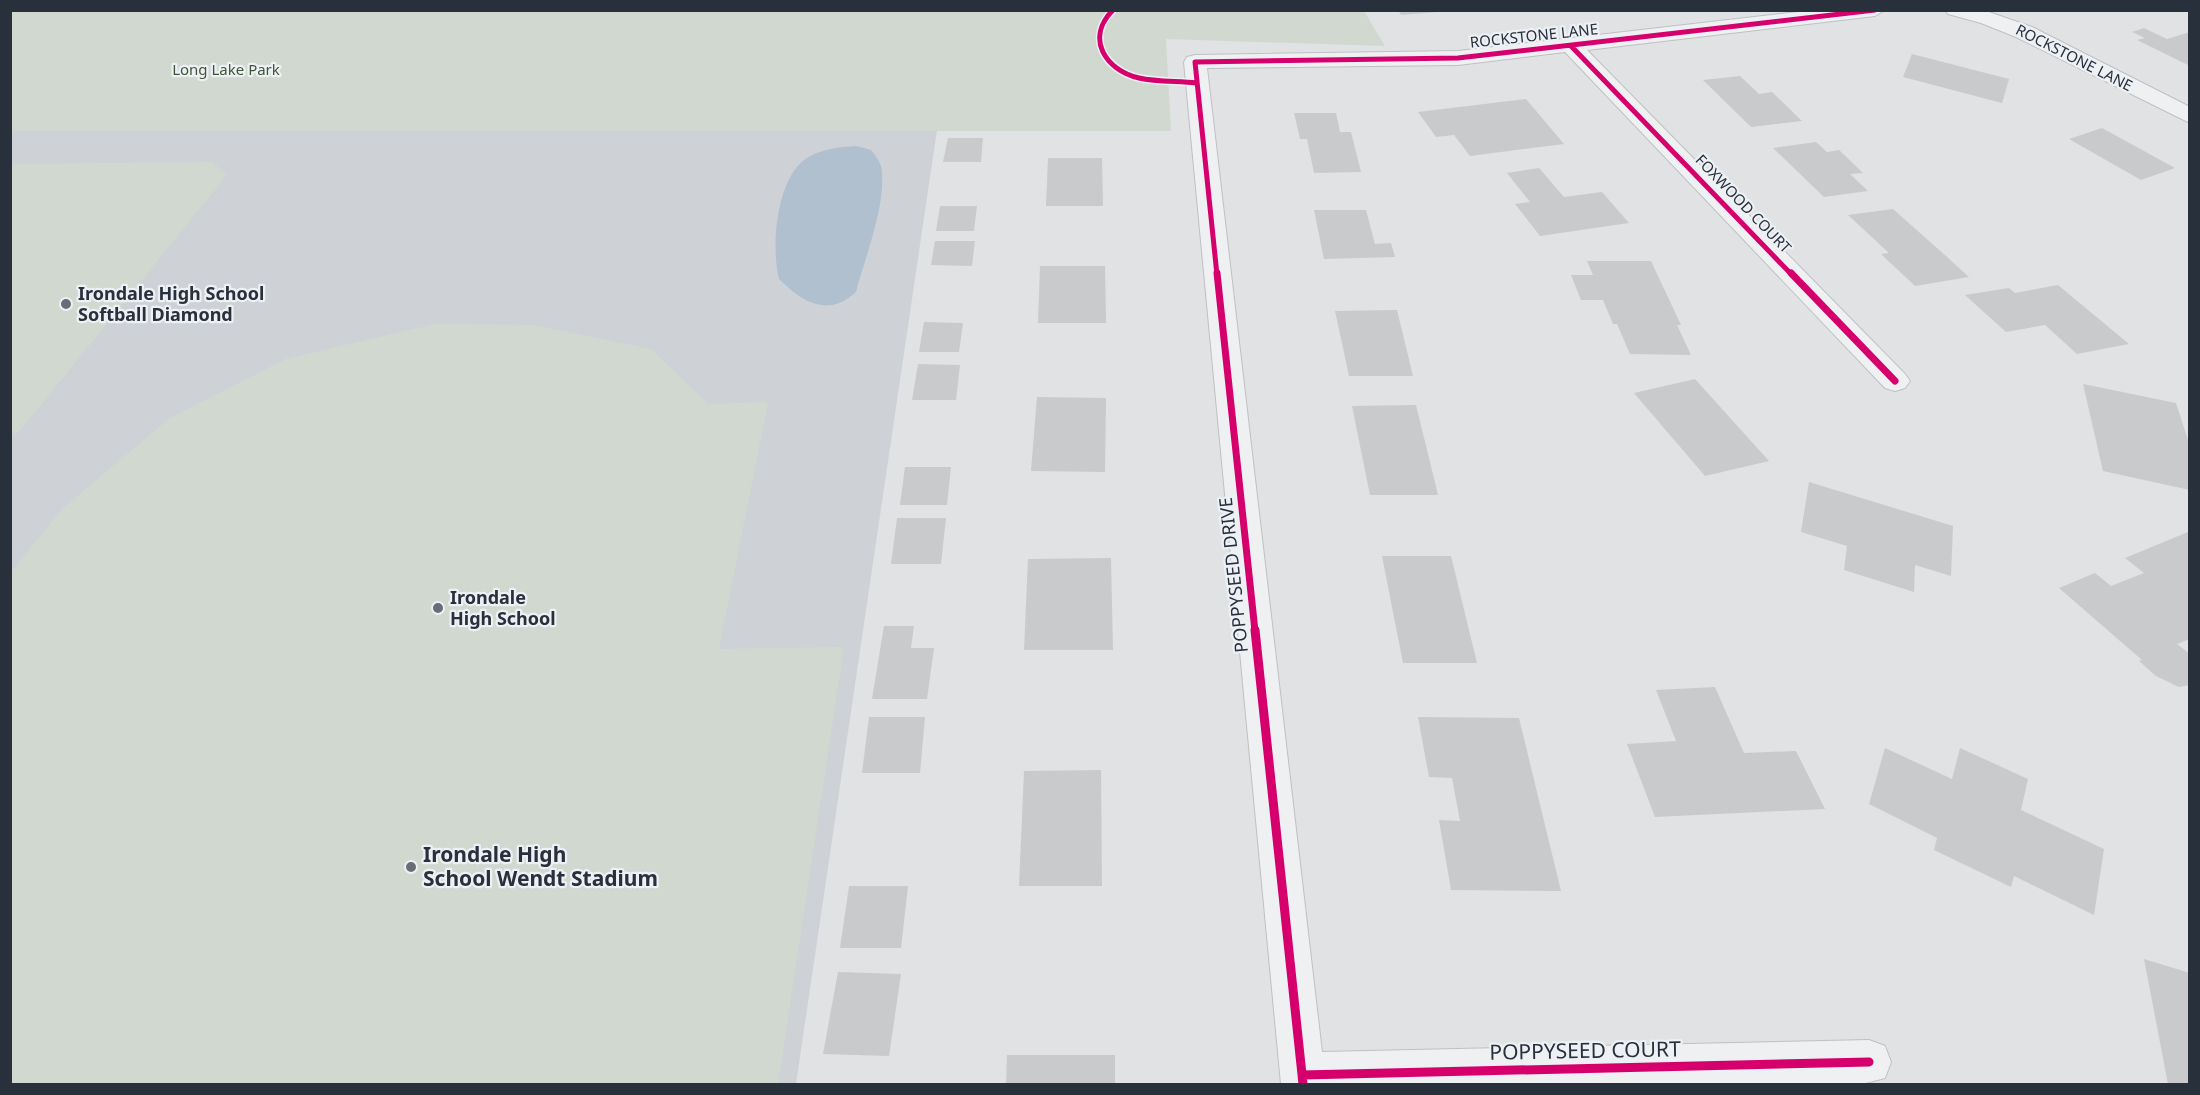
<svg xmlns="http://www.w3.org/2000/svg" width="2200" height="1095" font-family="'Noto Sans',sans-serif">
  <rect width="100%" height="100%" fill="#e0e2e4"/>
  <!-- built -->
  <path fill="#ced2d7" d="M 937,130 L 796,1084 L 11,1084 L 10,131 Z"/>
  <!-- green -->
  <path fill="#d1d8d0" d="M 1364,11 L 1385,46 L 1166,39 L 1171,131 L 11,131 L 11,11 Z
    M 212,162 L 227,175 L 18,433 L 11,433 L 11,164 Z
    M 435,324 L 533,325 L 651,349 L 708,404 L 768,402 L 719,649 L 844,647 L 778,1084 L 11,1084 L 11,572 L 62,509 L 170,418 L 286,359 Z"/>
  <!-- water -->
  <path fill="#b0c0ce" d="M 857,146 L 871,150 C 875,155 879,160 881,166 C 888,201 865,257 856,292 C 828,318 802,302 779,279 C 771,247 776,182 804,160 C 819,149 839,147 857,146 Z"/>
  <!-- building -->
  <path fill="#c8cacc" d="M 1398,10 L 1438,10 L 1438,12 L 1401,15 Z
    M 2144,28 L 2167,39 L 2190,32 L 2190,66 L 2137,40 L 2145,38 L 2132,32 Z
    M 1912,54 L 2009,79 L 2002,103 L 1903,77 Z
    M 1740,76 L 1759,94 L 1772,92 L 1802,121 L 1751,127 L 1703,80 Z
    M 1526,99 L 1564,144 L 1470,156 L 1454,135 L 1436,137 L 1418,112 Z
    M 1294,113 L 1336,113 L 1340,132 L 1351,132 L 1361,172 L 1314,173 L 1307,139 L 1300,139 Z
    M 2102,128 L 2175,168 L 2141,180 L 2069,139 Z
    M 948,138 L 983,138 L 981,162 L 943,162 Z
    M 1816,142 L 1827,152 L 1839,150 L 1863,173 L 1850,174 L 1868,191 L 1824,197 L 1773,148 Z
    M 1048,158 L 1102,158 L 1103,206 L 1046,206 Z
    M 1539,168 L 1564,197 L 1602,192 L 1629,223 L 1540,236 L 1515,204 L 1530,202 L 1507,173 Z
    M 940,206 L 977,206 L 974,231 L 936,231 Z
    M 1893,209 L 1946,256 L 1969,277 L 1915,286 L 1881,254 L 1889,253 L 1848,215 Z
    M 1314,210 L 1366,210 L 1375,244 L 1391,243 L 1395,257 L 1324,259 Z
    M 935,241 L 975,241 L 972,266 L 931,265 Z
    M 1587,261 L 1651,261 L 1681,325 L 1677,325 L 1691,355 L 1630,354 L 1617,324 L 1613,324 L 1603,300 L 1581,300 L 1571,275 L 1593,275 Z
    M 1040,266 L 1105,266 L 1106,323 L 1038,323 Z
    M 2058,285 L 2129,344 L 2077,354 L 2045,325 L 2006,332 L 1965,295 L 2009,288 L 2015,293 Z
    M 1397,310 L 1413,376 L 1349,376 L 1335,311 Z
    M 924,322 L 963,323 L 959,352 L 919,352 Z
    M 918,364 L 960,365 L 956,400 L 912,400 Z
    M 1695,379 L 1769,461 L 1705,476 L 1634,393 Z
    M 2083,384 L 2176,403 L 2190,446 L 2190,490 L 2103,471 Z
    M 1037,397 L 1106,398 L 1105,472 L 1031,471 Z
    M 1416,405 L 1438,495 L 1370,495 L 1352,406 Z
    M 905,467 L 951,467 L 947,505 L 900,505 Z
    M 1809,482 L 1953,526 L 1951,576 L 1915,565 L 1914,592 L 1844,570 L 1847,546 L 1801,532 Z
    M 897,518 L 946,518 L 941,564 L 891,564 Z
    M 2188,532 L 2190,639 L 2177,644 L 2190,654 L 2190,685 L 2179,687 L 2156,676 L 2139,661 L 2142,660 L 2059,588 L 2095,573 L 2111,586 L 2144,573 L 2125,558 Z
    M 1382,556 L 1451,556 L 1477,663 L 1403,663 Z
    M 1111,558 L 1113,650 L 1024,650 L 1028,559 Z
    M 884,626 L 914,626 L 911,648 L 934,648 L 927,699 L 872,699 Z
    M 1715,687 L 1744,753 L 1796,751 L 1825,809 L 1655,817 L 1627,744 L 1676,741 L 1656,690 Z
    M 869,717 L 925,717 L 920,773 L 862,773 Z
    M 1418,717 L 1519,718 L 1561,891 L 1451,890 L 1439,820 L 1460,821 L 1452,778 L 1429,777 Z
    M 1885,748 L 1952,779 L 1960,748 L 2028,779 L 2021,810 L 2104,849 L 2094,915 L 2014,876 L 2011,887 L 1934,850 L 1937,838 L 1869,804 Z
    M 1101,770 L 1102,886 L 1019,886 L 1024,771 Z
    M 849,886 L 908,886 L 901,948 L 840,948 Z
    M 2144,959 L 2190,973 L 2190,1084 L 2168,1084 Z
    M 838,972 L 901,974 L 889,1056 L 823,1054 Z
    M 1007,1055 L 1115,1055 L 1115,1084 L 1006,1084 Z"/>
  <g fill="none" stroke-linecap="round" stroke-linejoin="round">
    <defs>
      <path id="minor" d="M 1816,10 L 1885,10 L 1875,16 L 1587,50 L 1905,374 L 1910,381 L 1905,388 L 1895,391 L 1885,388 L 1565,52 L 1458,65 L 1207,68 L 1322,1052 L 1869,1040 L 1885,1046 L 1891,1062 L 1885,1078 L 1862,1084 L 1281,1084 L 1184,62 L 1187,57 L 1195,55 L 1458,51 Z
        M 1945,10 L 1983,10 L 2032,27 L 2190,107 L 2190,123 L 2016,37 L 1981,23 L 1948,14 Z"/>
    </defs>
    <!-- minor casing -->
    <use href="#minor" stroke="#bec0c2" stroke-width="2"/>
    <!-- minor -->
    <use href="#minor" fill="#eff0f1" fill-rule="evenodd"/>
    <defs>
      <path id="cycleway-far2" d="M 1113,10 C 1085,38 1105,70 1139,78 C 1157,82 1178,81 1196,83
        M 1571,46 L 1792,275
        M 1217,275 L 1195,62 L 1458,58 L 1875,10"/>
      <path id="cycleway-far1" d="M 1217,273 L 1255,631
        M 1791,273 L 1895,381"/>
      <path id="cycleway" d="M 1255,630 L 1303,1084
        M 1302,1075 L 1869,1062"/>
    </defs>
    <!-- cycleway-far2 casing -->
    <use href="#cycleway-far2" stroke="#edf0f4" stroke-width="8"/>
    <!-- cycleway-far1 casing -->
    <use href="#cycleway-far1" stroke="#edf0f4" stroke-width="10"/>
    <!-- cycleway casing -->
    <use href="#cycleway" stroke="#edf0f4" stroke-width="13"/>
    <!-- cycleway-far2 -->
    <use href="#cycleway-far2" stroke="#d6006c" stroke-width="5"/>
    <!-- cycleway-far1 -->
    <use href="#cycleway-far1" stroke="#d6006c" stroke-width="7"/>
    <!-- cycleway -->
    <use href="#cycleway" stroke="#d6006c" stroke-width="9"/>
  </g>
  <!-- markers -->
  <g fill="#686e77" stroke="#edf0f4" stroke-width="2">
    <circle cx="66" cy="304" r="6"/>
    <circle cx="438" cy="608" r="6"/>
    <circle cx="411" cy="867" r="6"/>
  </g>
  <g text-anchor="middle" stroke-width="4.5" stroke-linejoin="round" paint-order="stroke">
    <!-- far-street labels -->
    <g font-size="15" fill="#28303c" stroke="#edf0f4">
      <text transform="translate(1534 36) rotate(-6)" y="5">ROCKSTONE LANE</text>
      <text transform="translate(2074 58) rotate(27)" y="5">ROCKSTONE LANE</text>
      <text transform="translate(1743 204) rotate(46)" y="5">FOXWOOD COURT</text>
    </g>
    <!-- far-park labels -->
    <g font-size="15" fill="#3e5736" stroke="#edf0f4">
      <text x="226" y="75">Long Lake Park</text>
    </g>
    <!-- poi labels -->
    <g font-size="18" font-weight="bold" fill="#28303c" stroke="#edf0f4" text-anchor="start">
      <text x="78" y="300">Irondale High School<tspan x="78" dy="21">Softball Diamond</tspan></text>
      <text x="450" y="604">Irondale<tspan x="450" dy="21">High School</tspan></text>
    </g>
    <!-- street labels -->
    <g font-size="18" fill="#28303c" stroke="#edf0f4">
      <text transform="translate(1234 575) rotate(-96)" y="6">POPPYSEED DRIVE</text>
    </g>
    <!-- near-poi labels -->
    <g font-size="21" font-weight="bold" fill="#28303c" stroke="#edf0f4" text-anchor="start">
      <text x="423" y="862">Irondale High<tspan x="423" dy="24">School Wendt Stadium</tspan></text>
    </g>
    <!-- near-street labels -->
    <g font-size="21" fill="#28303c" stroke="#edf0f4">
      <text transform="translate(1585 1051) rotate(-1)" y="7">POPPYSEED COURT</text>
    </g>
  </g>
  <!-- border -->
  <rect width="2200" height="1095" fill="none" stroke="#28303c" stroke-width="24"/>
</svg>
